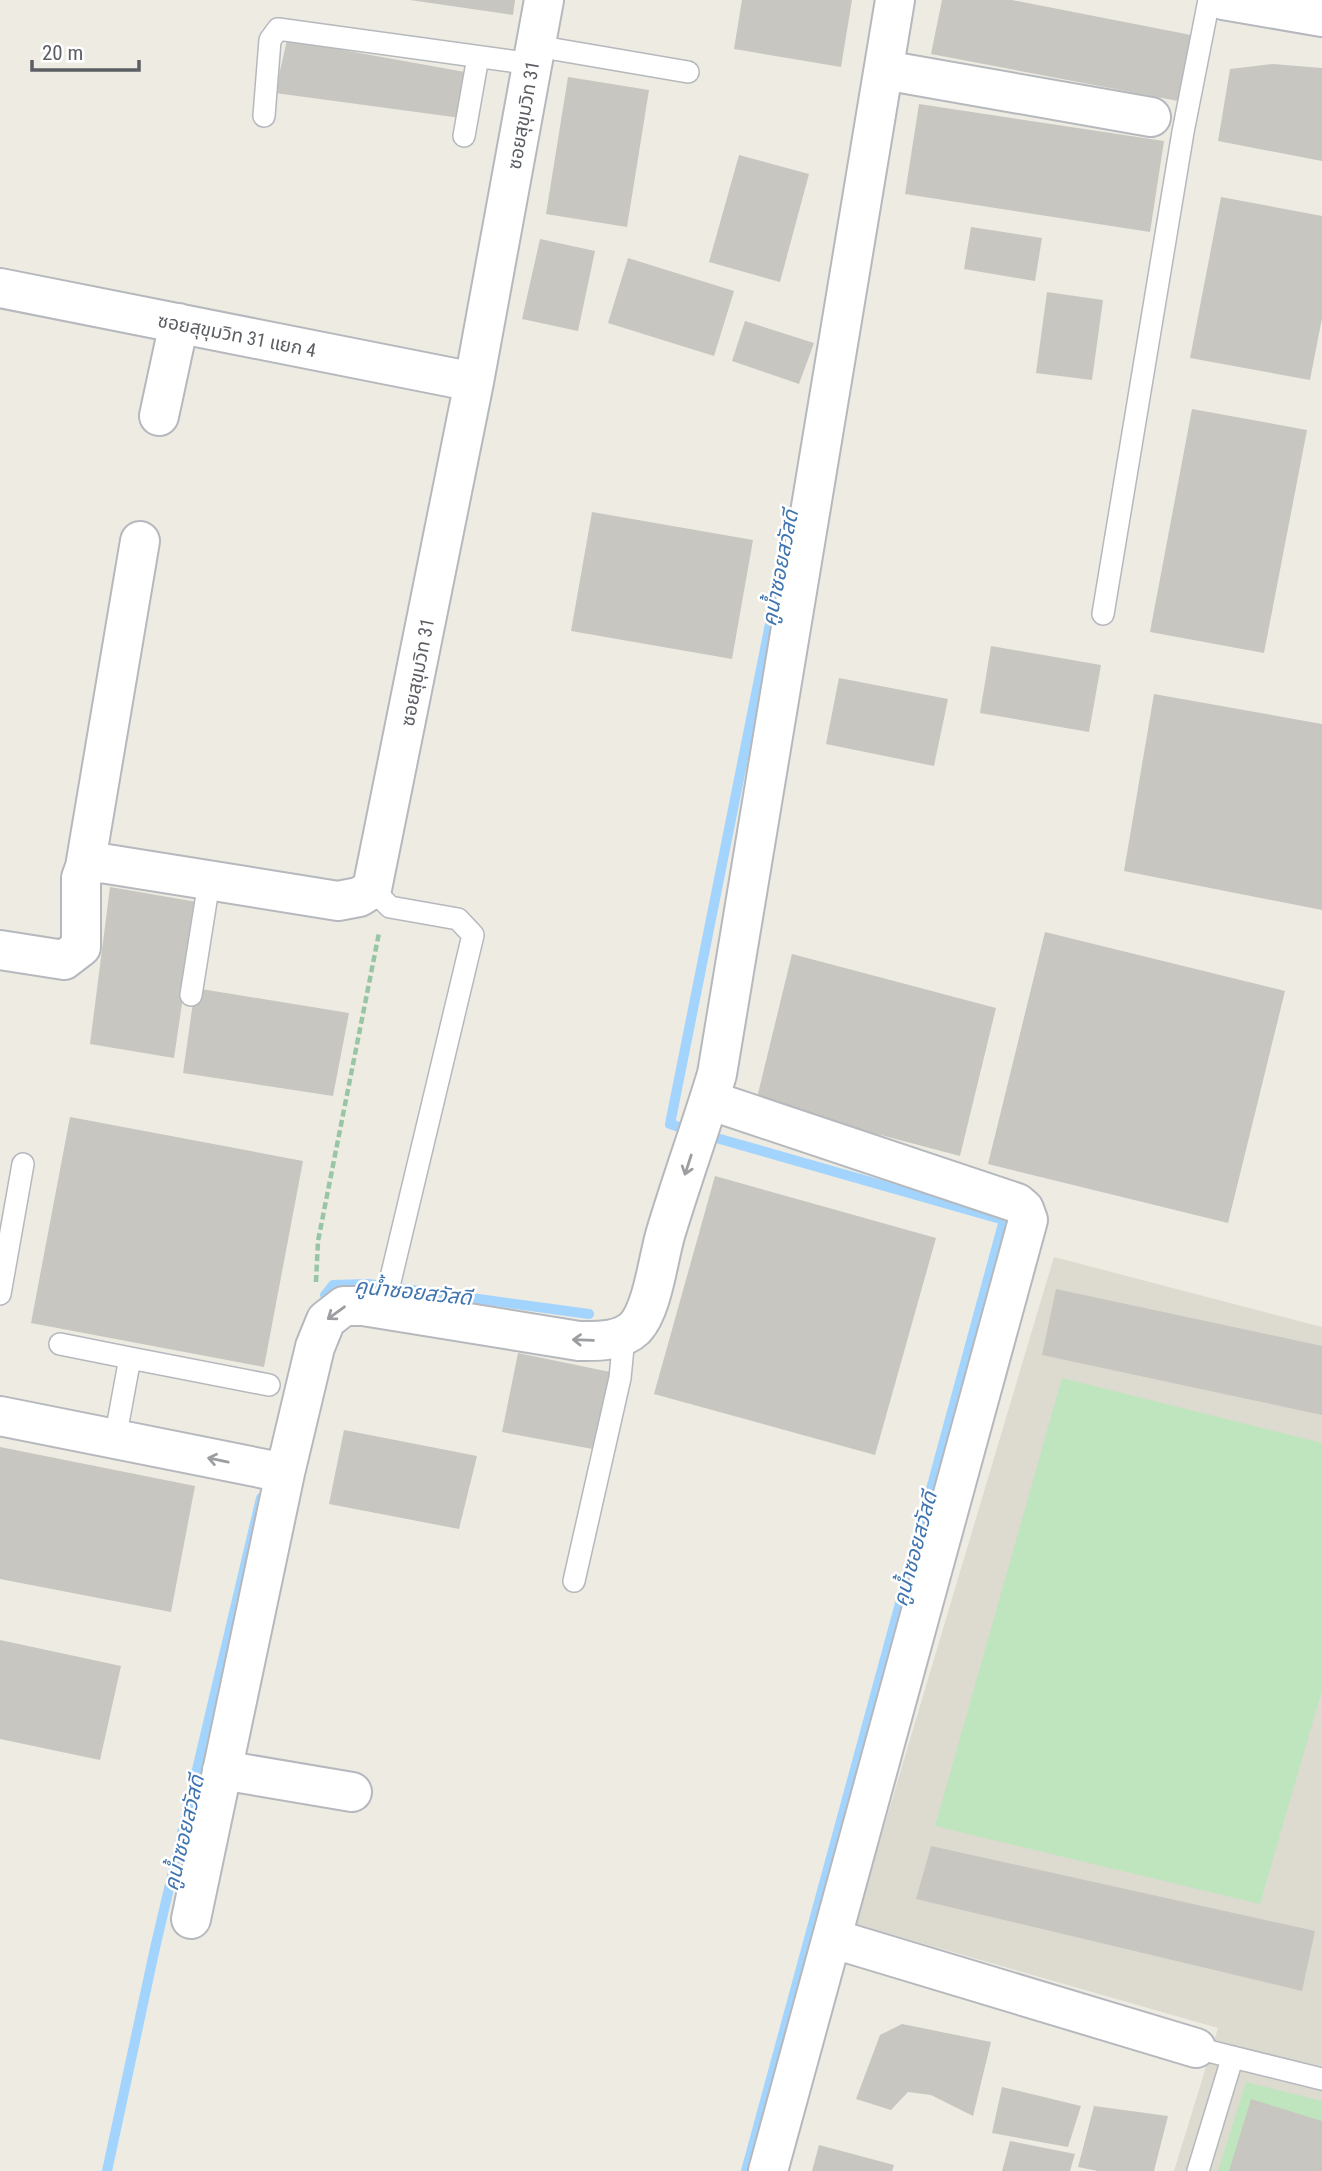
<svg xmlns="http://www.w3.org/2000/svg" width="1322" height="2171" font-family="'Roboto Condensed','Noto Sans Thai',sans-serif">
  <rect width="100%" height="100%" fill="#edebe2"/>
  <!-- education -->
  <path fill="#dddad0" d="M 1054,1257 L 1322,1327 L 1322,2171 L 1174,2171 L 1218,2028 L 855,1924 Z"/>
  <!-- green -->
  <path fill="#bfe5bf" d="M 1062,1378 L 1322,1443 L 1322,1690 L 1260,1904 L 935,1826 Z
    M 1246,2082 L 1322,2101 L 1322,2171 L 1218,2171 Z"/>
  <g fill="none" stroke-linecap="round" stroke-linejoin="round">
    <!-- stream -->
    <path stroke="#a2d4fe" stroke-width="10" d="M 679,1127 L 670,1124 L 787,539
      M 713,1137 L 1004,1220 L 746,2171
      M 325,1295 L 333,1285 L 368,1284 L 589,1314
      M 107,2171 L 155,1948 L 261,1498"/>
  </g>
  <!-- building -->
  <path fill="#c8c6c0" d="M 410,0 L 515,0 L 513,15 Z
    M 742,0 L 852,0 L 841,67 L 734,49 Z
    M 942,0 L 1012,0 L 1191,35 L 1178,101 L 931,54 Z
    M 287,40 L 465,72 L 461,118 L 275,93 Z
    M 1273,64 L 1322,68 L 1322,161 L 1218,141 L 1230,69 Z
    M 568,77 L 649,90 L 627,227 L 546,214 Z
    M 919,104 L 1164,141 L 1150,232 L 905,194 Z
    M 739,155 L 809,174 L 780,282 L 709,262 Z
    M 1221,197 L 1322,216 L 1322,318 L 1310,380 L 1190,358 Z
    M 971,227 L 1042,238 L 1035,281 L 964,269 Z
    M 540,239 L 595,251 L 578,331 L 522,319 Z
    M 628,258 L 734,291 L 714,356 L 608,323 Z
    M 1047,292 L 1103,300 L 1092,380 L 1036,373 Z
    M 745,321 L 814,343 L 799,384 L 732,361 Z
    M 1192,409 L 1307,430 L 1264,653 L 1150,632 Z
    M 592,512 L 753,540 L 732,659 L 571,631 Z
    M 991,646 L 1101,665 L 1089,732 L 980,713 Z
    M 839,678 L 948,699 L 934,766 L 826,744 Z
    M 1154,694 L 1322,724 L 1322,910 L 1124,871 Z
    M 110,887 L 197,902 L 174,1058 L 90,1044 Z
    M 1045,932 L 1285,991 L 1228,1223 L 988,1164 Z
    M 792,954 L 996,1008 L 960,1156 L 756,1102 Z
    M 195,988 L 349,1013 L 333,1096 L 183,1073 Z
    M 70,1117 L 303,1161 L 264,1367 L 31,1323 Z
    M 715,1176 L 936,1238 L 875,1455 L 654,1394 Z
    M 1056,1289 L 1322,1346 L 1322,1415 L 1042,1355 Z
    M 518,1353 L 615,1373 L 598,1450 L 502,1432 Z
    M 344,1430 L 477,1456 L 459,1529 L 329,1504 Z
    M 0,1447 L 195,1486 L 171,1612 L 0,1579 Z
    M 0,1640 L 121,1666 L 100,1760 L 0,1739 Z
    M 931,1846 L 1315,1931 L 1302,1991 L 916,1899 Z
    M 902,2024 L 991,2042 L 973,2116 L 931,2095 L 908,2092 L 891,2110 L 856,2099 L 880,2035 Z
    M 1002,2087 L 1081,2106 L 1068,2147 L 992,2133 Z
    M 1251,2099 L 1322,2121 L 1322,2171 L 1229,2171 Z
    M 1094,2106 L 1168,2116 L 1154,2171 L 1098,2171 L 1078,2167 Z
    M 1010,2141 L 1075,2154 L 1070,2171 L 1002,2171 Z
    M 819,2145 L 894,2165 L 892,2171 L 812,2171 Z"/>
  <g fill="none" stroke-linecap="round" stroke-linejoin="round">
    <defs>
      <path id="lane" d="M 536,46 L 688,72
        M 264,116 L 270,40 L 278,29 L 532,64
        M 464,136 L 478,57
        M 1103,614 L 1183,132 L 1209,0
        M 372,889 L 390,907 L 458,919 L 473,935 L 383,1311
        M 191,995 L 209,882
        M 0,1294 L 23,1164
        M 60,1344 L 130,1358
        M 115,1439 L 130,1358 L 269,1385
        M 574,1581 L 620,1378 L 624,1337
        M 1196,2048 L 1322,2079
        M 1198,2171 L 1232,2059"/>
      <path id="street" d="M 1223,0 L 1322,17
        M 884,70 L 1151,117
        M 0,288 L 474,382
        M 159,416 L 179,323
        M 85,867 L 140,541
        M 0,950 L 64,960 L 81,947 L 81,878 L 85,867 L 101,863 L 338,901 L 359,897 L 372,889 L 474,382 L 544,0
        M 709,1100 L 1017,1203 L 1024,1209 L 1028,1220 L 768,2171
        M 0,1416 L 285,1473
        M 222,1770 L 352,1792
        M 191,1919 L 285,1473 L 315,1347 L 326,1320 L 344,1306 L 363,1306 L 579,1341 C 599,1341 620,1342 635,1328 C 653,1309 658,1258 666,1232 C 682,1179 701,1127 717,1074 L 895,0
        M 834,1939 L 1196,2048"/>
    </defs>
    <!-- lane casing -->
    <use href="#lane" stroke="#b5b8bd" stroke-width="24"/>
    <!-- street casing -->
    <use href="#street" stroke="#b5b8bd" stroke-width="42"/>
    <!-- path -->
    <path stroke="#98c6a5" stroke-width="4.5" stroke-dasharray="7 3.5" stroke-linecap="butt" d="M 316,1282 L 318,1241 L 379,933"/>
    <!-- lane -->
    <use href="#lane" stroke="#fff" stroke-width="21"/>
    <!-- street -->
    <use href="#street" stroke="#fff" stroke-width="38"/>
  </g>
  <!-- one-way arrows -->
  <defs><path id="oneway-shaft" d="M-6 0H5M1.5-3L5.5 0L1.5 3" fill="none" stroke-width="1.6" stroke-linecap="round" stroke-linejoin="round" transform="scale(1.75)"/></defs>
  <g stroke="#9d9ea1">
    <use href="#oneway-shaft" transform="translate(688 1165) rotate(108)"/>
    <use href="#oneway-shaft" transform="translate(336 1313) rotate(144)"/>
    <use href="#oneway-shaft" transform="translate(583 1340) rotate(-178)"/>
    <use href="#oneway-shaft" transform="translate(218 1460) rotate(-168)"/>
  </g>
  <g text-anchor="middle" stroke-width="5" stroke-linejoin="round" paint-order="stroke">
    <!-- street labels -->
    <g font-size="19" fill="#5b5e63" stroke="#fff">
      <text transform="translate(523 115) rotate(-80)" y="7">ซอยสุขุมวิท 31</text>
      <text transform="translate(237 335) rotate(11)" y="7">ซอยสุขุมวิท 31 แยก 4</text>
      <text transform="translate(417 672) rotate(-79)" y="7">ซอยสุขุมวิท 31</text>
    </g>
    <!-- water labels -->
    <g font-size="21" font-style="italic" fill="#3f74af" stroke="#fff">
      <text transform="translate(780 568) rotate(-79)" y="7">คูน้ำซอยสวัสดี</text>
      <text transform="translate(413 1292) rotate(6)" y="7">คูน้ำซอยสวัสดี</text>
      <text transform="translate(915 1549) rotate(-75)" y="7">คูน้ำซอยสวัสดี</text>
      <text transform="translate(184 1833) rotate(-77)" y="7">คูน้ำซอยสวัสดี</text>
    </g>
  </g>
  <!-- scale -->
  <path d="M32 60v10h107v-10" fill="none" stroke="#5b5e63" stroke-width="3.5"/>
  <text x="42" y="60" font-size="21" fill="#5b5e63" stroke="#ffffff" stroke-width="5" paint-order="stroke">20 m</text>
</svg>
